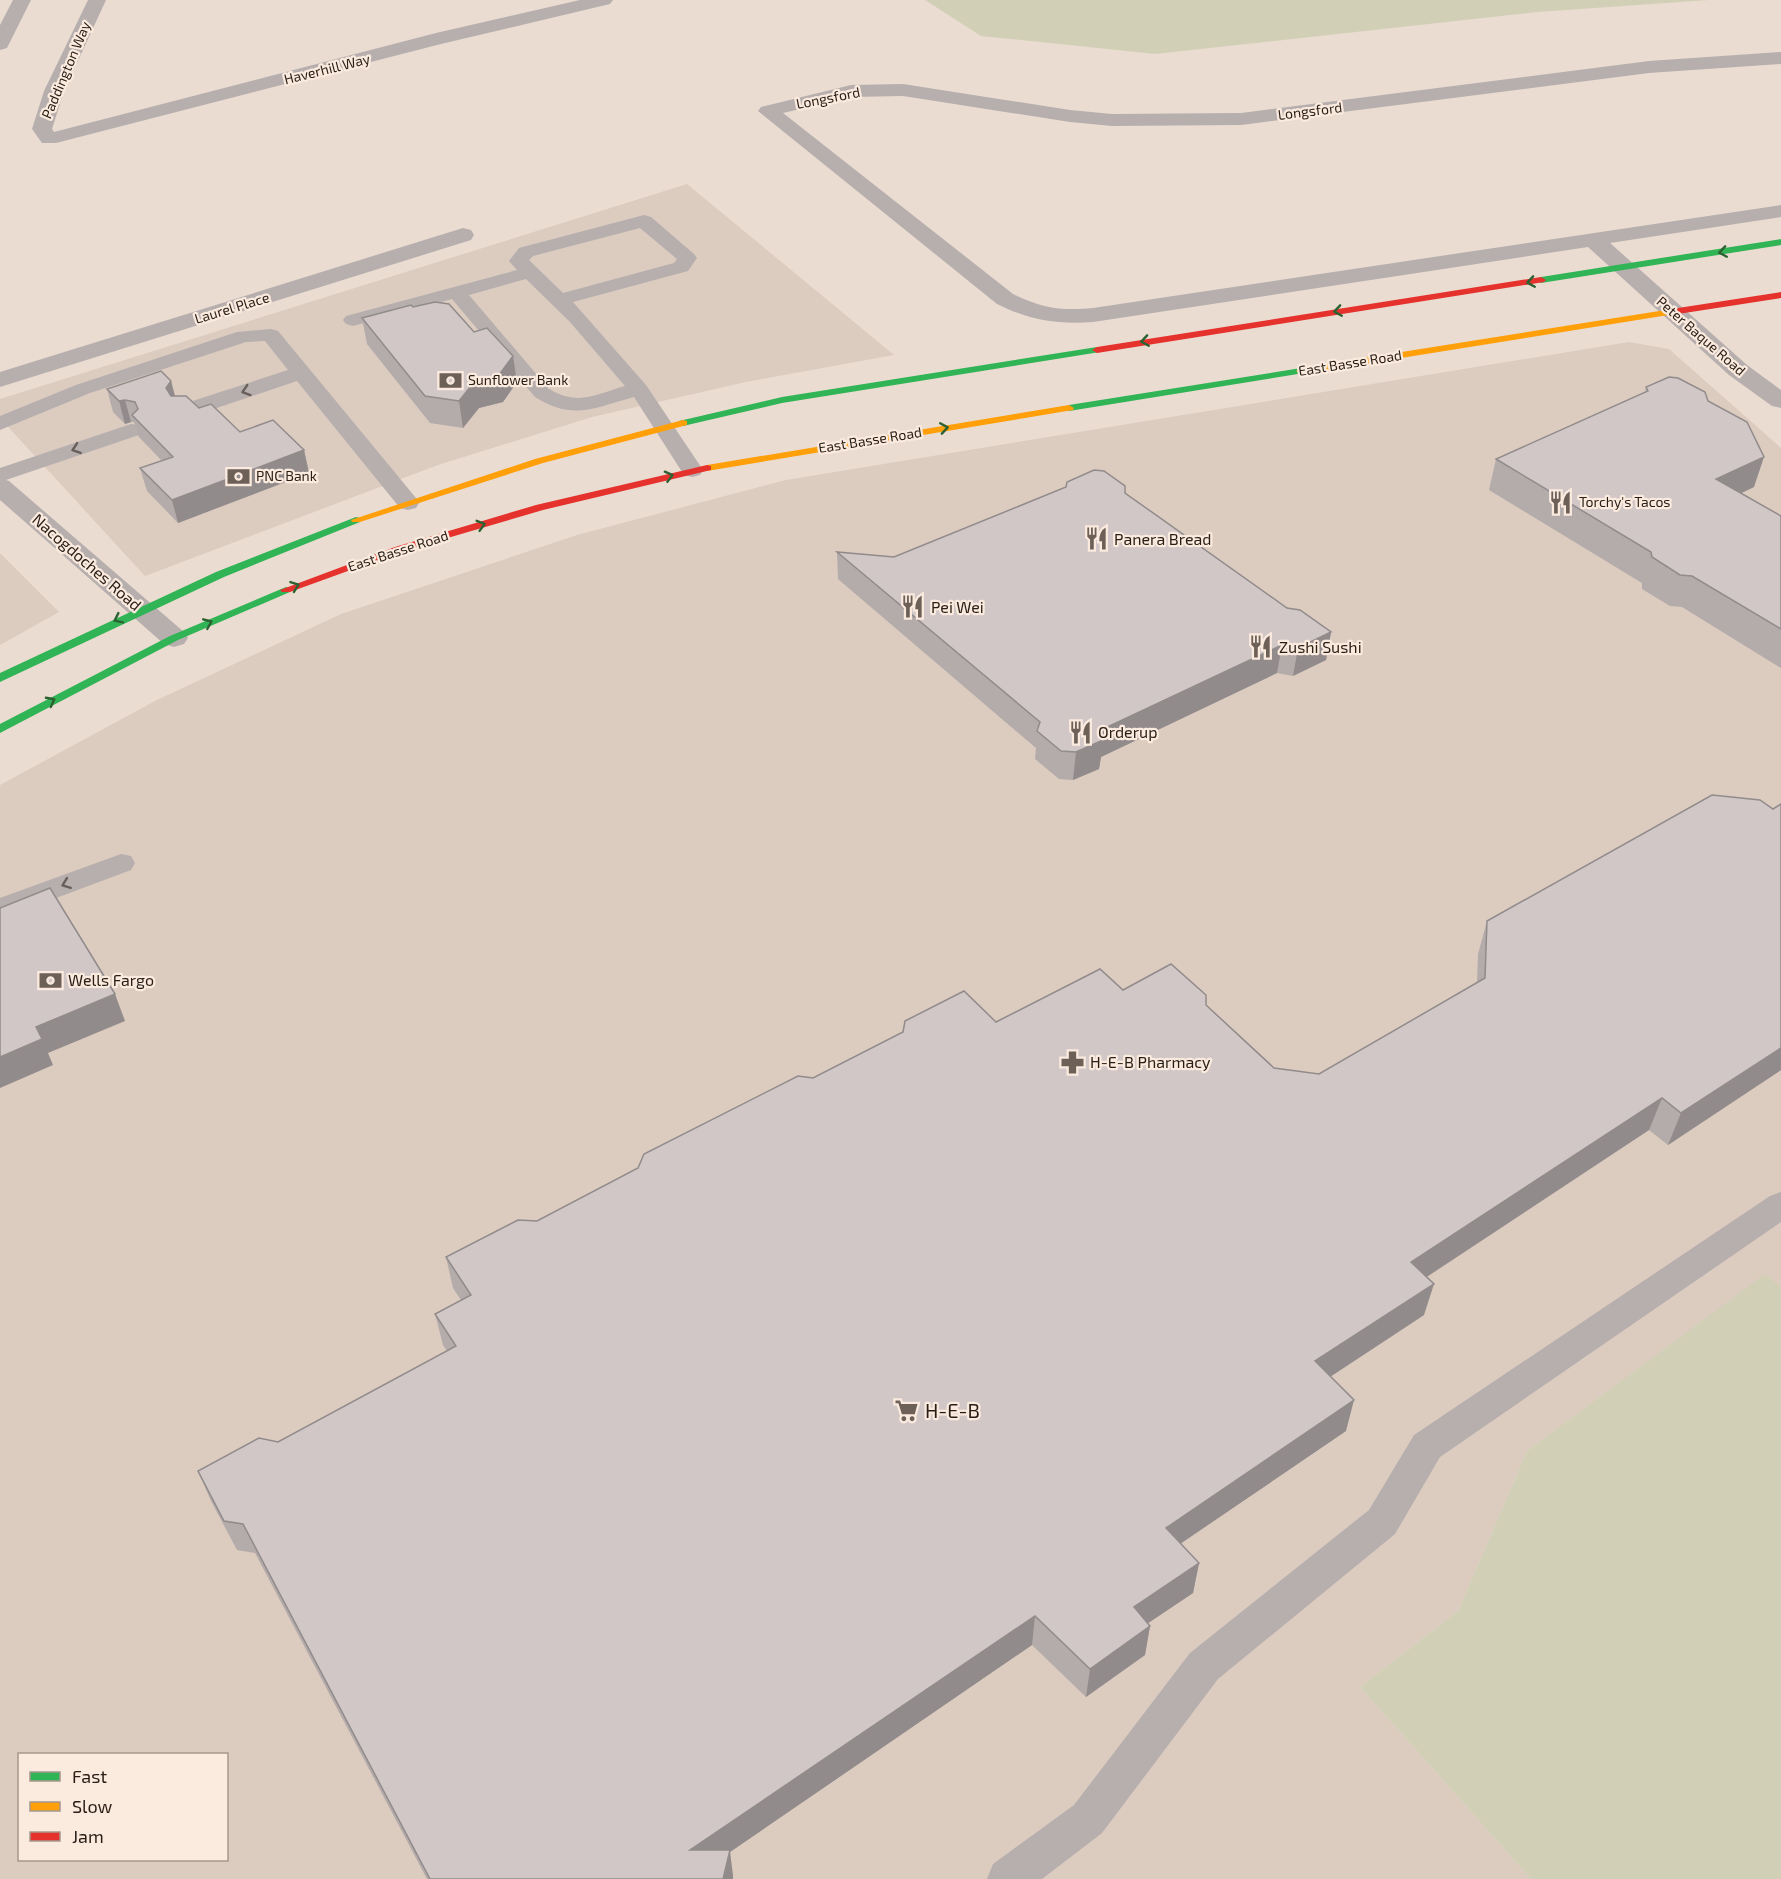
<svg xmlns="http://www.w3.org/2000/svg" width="1781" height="1879" font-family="'Exo 2',sans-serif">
  <rect width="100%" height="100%" fill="#ebdcd1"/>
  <!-- commercial -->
  <path fill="#dccbbf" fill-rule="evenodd" d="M 687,184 L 894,355 L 746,382 L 592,417 L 438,465 L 145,576 L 0,418 L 0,399 Z
    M 1629,342 L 1669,349 L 1781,448 L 1781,1287 L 1765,1275 L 1527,1451 L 1458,1611 L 1360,1687 L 1531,1879 L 0,1879 L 0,785 L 155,701 L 341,614 L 577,535 L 786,480 ZM 20,1754 L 226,1754 L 226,1860 L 20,1860 Z
    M 0,553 L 59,612 L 0,645 Z"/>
  <!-- green -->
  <path fill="#d1d0b7" d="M 925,0 L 1709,0 L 1538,12 L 1155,54 L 981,36 Z
    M 1765,1274 L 1781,1287 L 1781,1879 L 1531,1879 L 1360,1687 L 1458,1611 L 1527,1451 Z"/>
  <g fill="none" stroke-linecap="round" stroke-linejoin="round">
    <!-- lane -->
    <path fill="#b6afae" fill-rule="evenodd" d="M 644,215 L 651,217 L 694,254 L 697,258 L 688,271 L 573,302 L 646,385 L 703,470 L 700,475 L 692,477 L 684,475 L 634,397 C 593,408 574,421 535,397 L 452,299 L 353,326 L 346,324 L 343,320 L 346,316 L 517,270 L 509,261 L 519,248 ZM 640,228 L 677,259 L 674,263 L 563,293 L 529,260 L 533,256 ZM 526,279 L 570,322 L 625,386 C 594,395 579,406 549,389 L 469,295 Z
      M 271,329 L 278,331 L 416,498 L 419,503 L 416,508 L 408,510 L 400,508 L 297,381 L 193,416 L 185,417 L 177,416 L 174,411 L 177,406 L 288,370 L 265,341 L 246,342 L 90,393 L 0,430 L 0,416 L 76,385 L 237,332 Z
      M 131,424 L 139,425 L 142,430 L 139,435 L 0,482 L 0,468 Z
      M 121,854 L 131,856 L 135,863 L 131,870 L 0,919 L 0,898 Z
      M 1781,1192 L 1781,1222 L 1440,1457 L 1395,1534 L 1218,1679 L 1102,1833 L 1042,1879 L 987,1879 L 993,1864 L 1074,1805 L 1190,1653 L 1369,1510 L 1414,1435 L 1770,1196 Z"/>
    <!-- street -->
    <path fill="#b6afae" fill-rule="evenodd" d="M 13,0 L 31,0 L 7,48 L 0,50 L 0,25 Z
      M 88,0 L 106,0 L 64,91 L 52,129 L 54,132 L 436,33 L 580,0 L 613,0 L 610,4 L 441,44 L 56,143 L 42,143 L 32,129 L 44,91 Z
      M 1781,52 L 1781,64 L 1649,73 L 1241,125 L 1112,126 L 1070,122 L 903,96 L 851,97 L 783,113 L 1013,294 C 1043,308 1060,311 1093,308 L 1781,205 L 1781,217 L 1610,243 L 1747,365 L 1781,390 L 1781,408 L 1772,406 L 1729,375 L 1588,247 L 1093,322 C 1057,325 1029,320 997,304 L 758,111 L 761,107 L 851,85 L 903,84 L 1070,110 L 1112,114 L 1241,113 L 1649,61 Z
      M 463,228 L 471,230 L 474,235 L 471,240 L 0,387 L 0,372 Z
      M 0,478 L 9,481 L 184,632 L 188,638 L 184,644 L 174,647 L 164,644 L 0,500 Z"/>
    <!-- fast -->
    <path fill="#30b455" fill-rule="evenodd" d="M 1781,239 L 1781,245 L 1541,283 L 1536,280 L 1541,277 Z
      M 1097,347 L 1100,348 L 1100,352 L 782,403 L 683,426 L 678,423 L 679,421 L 782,397 Z
      M 1301,368 L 1304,369 L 1304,373 L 1069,411 L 1064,408 L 1069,405 Z
      M 356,517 L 360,518 L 360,522 L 224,577 L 0,682 L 0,673 L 216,572 Z
      M 286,587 L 290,588 L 290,592 L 178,640 L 0,733 L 0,724 L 170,636 Z"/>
    <!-- slow -->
    <path fill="#ff9f0a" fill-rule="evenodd" d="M 1678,308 L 1681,309 L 1681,313 L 1301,374 L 1296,371 L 1301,368 Z
      M 1069,405 L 1074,408 L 1073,410 L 707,471 L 702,468 L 707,465 Z
      M 683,420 L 687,421 L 687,425 L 543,463 L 360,522 L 352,522 L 351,520 L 535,459 Z"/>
    <!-- jam -->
    <path fill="#e5322d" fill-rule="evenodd" d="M 1541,277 L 1546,280 L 1544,282 L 1097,353 L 1092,350 L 1097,347 Z
      M 1781,292 L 1781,298 L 1678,314 L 1673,311 L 1678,308 Z
      M 707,465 L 711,466 L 711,470 L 543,510 L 403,551 L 290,592 L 282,592 L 280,590 L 395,547 L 536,505 Z"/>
  </g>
  <!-- wall -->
  <path fill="#b4abab" d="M 413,307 L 517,382 L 503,402 L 479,408 L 463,428 L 430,423 L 367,344 L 362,318 Z
    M 171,381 L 175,396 L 240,432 L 304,450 L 309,473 L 178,523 L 147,491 L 140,468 L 162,461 L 139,437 L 134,422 L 131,422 L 125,424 L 113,412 L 107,389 Z
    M 1646,387 L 1708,401 L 1754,487 L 1741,493 L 1781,516 L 1781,668 L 1682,607 L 1670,606 L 1642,589 L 1642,583 L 1489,490 L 1496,459 L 1645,393 Z
    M 1125,493 L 1287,608 L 1331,632 L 1326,660 L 1293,676 L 1277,673 L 1101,757 L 1099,769 L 1073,780 L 1059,779 L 1035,759 L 1036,748 L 838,579 L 837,552 L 894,557 Z
    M 1487,921 L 1781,1070 L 1668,1145 L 1649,1130 L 1427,1277 L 1424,1315 L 1330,1377 L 1346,1431 L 1181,1543 L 1199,1563 L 1193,1593 L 1148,1623 L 1150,1626 L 1145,1655 L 1086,1697 L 1032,1645 L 730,1852 L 733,1876 L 733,1879 L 427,1879 L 255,1553 L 237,1550 L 211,1501 L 198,1471 L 278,1442 L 447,1351 L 443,1345 L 435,1314 L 461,1300 L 453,1288 L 446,1257 L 537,1221 L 813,1078 L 996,1022 L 1123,990 L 1206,1005 L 1274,1068 L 1319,1074 L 1477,983 L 1478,954 Z"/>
  <!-- shaded-wall -->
  <path fill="#928b8b" d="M 513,356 L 517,382 L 503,402 L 479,408 L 463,428 L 459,401 L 475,381 Z
    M 171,381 L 177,404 L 172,410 L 166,388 Z
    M 125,400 L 131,422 L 125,424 L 119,401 Z
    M 304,450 L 309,473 L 178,523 L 172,500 Z
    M 1764,457 L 1754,487 L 1706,510 L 1716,479 Z
    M 1331,632 L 1326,660 L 1293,676 L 1298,648 Z
    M 1282,645 L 1277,673 L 1101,757 L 1099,769 L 1073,780 L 1076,752 L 1103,729 Z
    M 115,994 L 125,1021 L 48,1053 L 53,1065 L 0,1088 L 0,1057 L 36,1027 Z
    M 1781,1048 L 1781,1070 L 1668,1145 L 1681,1113 Z
    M 1662,1098 L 1649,1130 L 1402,1293 L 1411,1262 Z
    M 1434,1284 L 1424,1315 L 1307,1392 L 1315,1361 Z
    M 1354,1400 L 1346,1431 L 1161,1557 L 1166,1528 Z
    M 1199,1563 L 1193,1593 L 1129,1636 L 1134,1607 Z
    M 1035,1616 L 1032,1645 L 730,1852 L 733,1876 L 733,1879 L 723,1879 L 690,1850 Z
    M 1150,1626 L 1145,1655 L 1086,1697 L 1090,1669 Z"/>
  <!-- building -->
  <path fill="#d1c7c7" stroke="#928b8b" stroke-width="1.5" d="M 435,302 L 449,304 L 474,332 L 487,328 L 513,356 L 499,375 L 475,381 L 459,401 L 425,396 L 362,318 L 411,305 L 413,307 Z
    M 161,371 L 171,381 L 166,388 L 171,396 L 186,396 L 199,408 L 211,404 L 240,432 L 273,420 L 304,450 L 172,500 L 140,468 L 173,457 L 132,415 L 138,409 L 135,402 L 125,400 L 119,401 L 107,389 Z
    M 1669,377 L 1678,378 L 1705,392 L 1708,401 L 1747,422 L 1764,457 L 1716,479 L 1781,516 L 1781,629 L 1692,576 L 1680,575 L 1652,557 L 1651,552 L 1496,459 L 1648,391 L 1646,387 Z
    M 1094,470 L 1104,471 L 1125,486 L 1125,493 L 1287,608 L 1300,610 L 1331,632 L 1298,648 L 1282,645 L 1103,729 L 1101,741 L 1076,752 L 1061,751 L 1037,731 L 1040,722 L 837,552 L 894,557 L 1066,487 L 1067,482 Z
    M 1712,795 L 1760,800 L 1773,809 L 1781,804 L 1781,1048 L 1681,1113 L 1662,1098 L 1411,1262 L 1434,1284 L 1315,1361 L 1354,1400 L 1166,1528 L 1199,1563 L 1134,1607 L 1150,1626 L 1090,1669 L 1035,1616 L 690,1850 L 730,1850 L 723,1879 L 430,1879 L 243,1524 L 224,1521 L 198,1471 L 259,1438 L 278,1442 L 456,1346 L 435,1314 L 471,1295 L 446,1257 L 518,1220 L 537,1221 L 638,1168 L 644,1154 L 798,1076 L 813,1078 L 903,1032 L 905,1021 L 964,991 L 996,1022 L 1100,969 L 1123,990 L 1171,964 L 1206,995 L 1206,1005 L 1274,1068 L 1319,1074 L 1485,978 L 1487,921 Z
    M 50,888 L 115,994 L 36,1027 L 42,1039 L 0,1057 L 0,908 Z"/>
  <!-- one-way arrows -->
  <defs><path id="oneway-chevron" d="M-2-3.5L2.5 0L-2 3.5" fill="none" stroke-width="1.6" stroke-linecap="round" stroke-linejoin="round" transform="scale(1.5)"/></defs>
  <g stroke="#2c6232">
    <use href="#oneway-chevron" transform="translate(1723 252) rotate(171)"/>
    <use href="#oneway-chevron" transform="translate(1531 282) rotate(171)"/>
    <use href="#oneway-chevron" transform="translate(1338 311) rotate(171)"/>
    <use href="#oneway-chevron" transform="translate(1145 341) rotate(171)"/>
    <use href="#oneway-chevron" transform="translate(944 428) rotate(-9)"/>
    <use href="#oneway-chevron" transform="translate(669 476) rotate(-14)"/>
    <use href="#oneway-chevron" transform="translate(481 525) rotate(-16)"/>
    <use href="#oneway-chevron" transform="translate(295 586) rotate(-20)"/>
    <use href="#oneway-chevron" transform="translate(118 619) rotate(154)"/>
    <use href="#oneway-chevron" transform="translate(208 623) rotate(-23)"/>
    <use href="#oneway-chevron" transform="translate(51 701) rotate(-28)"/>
  </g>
  <g stroke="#685f5a">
    <use href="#oneway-chevron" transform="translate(246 391) rotate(162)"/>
    <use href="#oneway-chevron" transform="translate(76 449) rotate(161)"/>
    <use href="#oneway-chevron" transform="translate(66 884) rotate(159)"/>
  </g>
  <!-- icons -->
  <defs>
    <symbol id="bank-bare" viewBox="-9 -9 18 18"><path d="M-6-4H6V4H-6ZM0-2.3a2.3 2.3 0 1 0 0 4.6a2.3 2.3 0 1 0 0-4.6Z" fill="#6c6057" stroke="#fbeade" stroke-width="2.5" paint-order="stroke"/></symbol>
    <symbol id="restaurant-bare" viewBox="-9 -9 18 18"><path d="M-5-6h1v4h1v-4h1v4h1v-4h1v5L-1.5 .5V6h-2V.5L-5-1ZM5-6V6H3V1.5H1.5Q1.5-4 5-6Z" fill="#6c6057" stroke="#fbeade" stroke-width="2.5" paint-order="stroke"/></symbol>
    <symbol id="pharmacy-bare" viewBox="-9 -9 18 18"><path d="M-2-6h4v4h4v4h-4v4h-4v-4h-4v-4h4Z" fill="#6c6057" stroke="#fbeade" stroke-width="2.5" paint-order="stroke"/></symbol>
    <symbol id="supermarket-bare" viewBox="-9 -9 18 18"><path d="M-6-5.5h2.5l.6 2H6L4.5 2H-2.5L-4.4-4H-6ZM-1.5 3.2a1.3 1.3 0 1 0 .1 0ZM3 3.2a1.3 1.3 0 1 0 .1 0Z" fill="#6c6057" stroke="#fbeade" stroke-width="2.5" paint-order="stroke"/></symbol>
  </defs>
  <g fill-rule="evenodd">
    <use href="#bank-bare" x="434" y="364" width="33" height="33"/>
    <use href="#bank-bare" x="222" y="460" width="33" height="33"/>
    <use href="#restaurant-bare" x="1544" y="486" width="33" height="33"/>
    <use href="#restaurant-bare" x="1080" y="522" width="33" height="33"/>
    <use href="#restaurant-bare" x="896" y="590" width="33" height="33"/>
    <use href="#restaurant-bare" x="1244" y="630" width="33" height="33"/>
    <use href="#restaurant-bare" x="1064" y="716" width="33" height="33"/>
    <use href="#bank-bare" x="34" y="964" width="33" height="33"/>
    <use href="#pharmacy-bare" x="1056" y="1046" width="33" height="33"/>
    <use href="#supermarket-bare" x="890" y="1394" width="33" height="33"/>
  </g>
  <g text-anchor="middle" stroke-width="4.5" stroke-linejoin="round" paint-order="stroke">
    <!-- far-street labels -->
    <g font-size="14" fill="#281e16" stroke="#fbeade">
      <text transform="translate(327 69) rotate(-14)" y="5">Haverhill Way</text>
      <text transform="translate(66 70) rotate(-67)" y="5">Paddington Way</text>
      <text transform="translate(828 98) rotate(-11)" y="5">Longsford</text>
      <text transform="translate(1310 111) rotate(-7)" y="5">Longsford</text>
      <text transform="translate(232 308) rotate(-17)" y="5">Laurel Place</text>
      <text transform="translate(1701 336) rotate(41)" y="5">Peter Baque Road</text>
      <text transform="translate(1350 363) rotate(-9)" y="5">East Basse Road</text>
      <text transform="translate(870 440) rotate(-9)" y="5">East Basse Road</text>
      <text transform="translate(398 551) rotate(-18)" y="5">East Basse Road</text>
    </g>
    <!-- far-poi labels -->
    <g font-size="14" fill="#281e16" stroke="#fbeade" text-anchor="start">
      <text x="468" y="385">Sunflower Bank</text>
      <text x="256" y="481">PNC Bank</text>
      <text x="1579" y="507">Torchy's Tacos</text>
    </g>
    <!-- poi labels -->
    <g font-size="16" fill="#281e16" stroke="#fbeade" text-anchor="start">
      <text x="1114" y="545">Panera Bread</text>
      <text x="931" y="613">Pei Wei</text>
      <text x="1279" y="653">Zushi Sushi</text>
      <text x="1098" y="738">Orderup</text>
      <text x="68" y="986">Wells Fargo</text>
      <text x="1090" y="1068">H-E-B Pharmacy</text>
    </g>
    <!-- street labels -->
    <g font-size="16" fill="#281e16" stroke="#fbeade">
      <text transform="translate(87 562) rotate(41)" y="6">Nacogdoches Road</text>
    </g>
    <!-- near-poi labels -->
    <g font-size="20" fill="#281e16" stroke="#fbeade" text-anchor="start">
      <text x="925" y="1418">H-E-B</text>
    </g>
  </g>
  <!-- legend -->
  <rect x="18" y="1753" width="210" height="108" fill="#fbeade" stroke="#a7988e" stroke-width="1.5"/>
  <rect x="30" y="1772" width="30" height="9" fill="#30b455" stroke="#a7988e" stroke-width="1.5"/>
  <text x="72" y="1783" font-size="18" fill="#281e16">Fast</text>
  <rect x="30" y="1802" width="30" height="9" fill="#ff9f0a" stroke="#a7988e" stroke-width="1.5"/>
  <text x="72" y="1813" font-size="18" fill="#281e16">Slow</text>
  <rect x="30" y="1832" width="30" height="9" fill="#e5322d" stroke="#a7988e" stroke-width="1.5"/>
  <text x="72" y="1843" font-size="18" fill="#281e16">Jam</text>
</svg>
